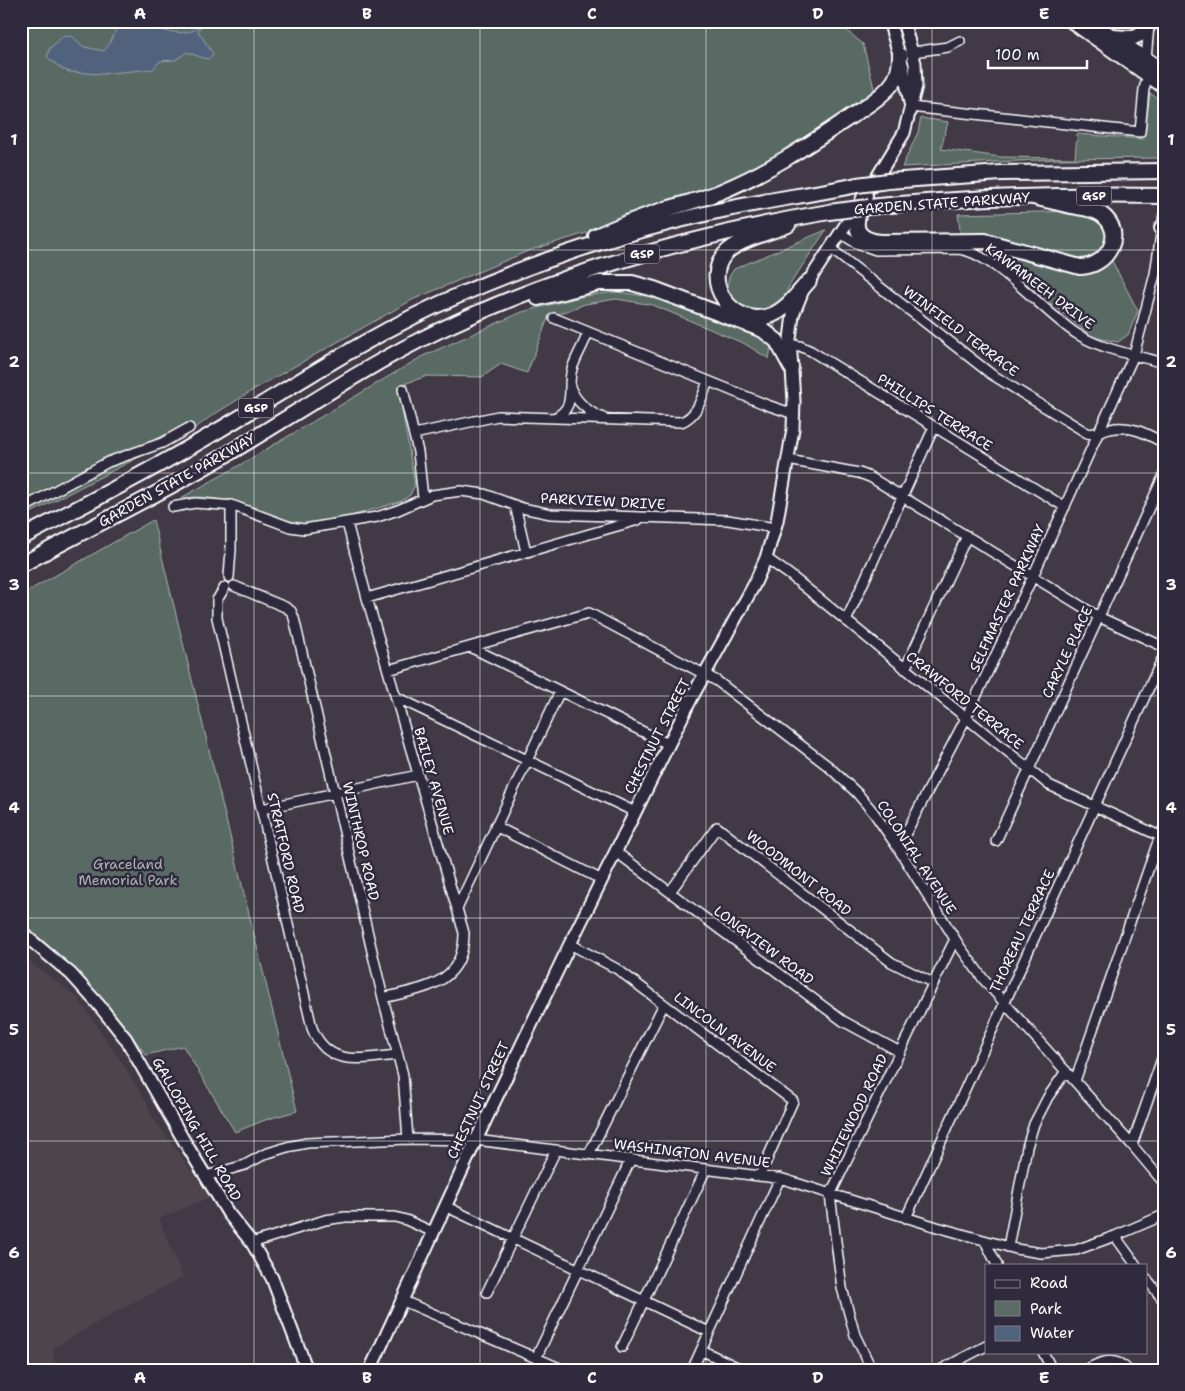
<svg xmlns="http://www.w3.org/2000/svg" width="1185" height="1391" font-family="'Shantell Sans',sans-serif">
  <rect width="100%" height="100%" fill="#413946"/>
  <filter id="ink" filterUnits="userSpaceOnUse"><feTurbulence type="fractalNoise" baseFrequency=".02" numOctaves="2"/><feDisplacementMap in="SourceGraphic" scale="10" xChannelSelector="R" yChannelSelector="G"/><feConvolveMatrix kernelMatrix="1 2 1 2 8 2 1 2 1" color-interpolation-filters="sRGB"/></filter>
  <g filter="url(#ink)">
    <!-- built -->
    <path fill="#4e444c" d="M 21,955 L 78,998 L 121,1061 L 147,1103 L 151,1115 L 210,1197 L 159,1219 L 183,1277 L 119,1310 L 53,1348 L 56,1370 L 21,1370 Z"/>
    <!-- green -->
    <path fill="#596b63" stroke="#acb5b1" d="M 21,21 L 835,21 L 863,44 L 875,92 L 744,176 L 615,224 L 528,251 L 412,300 L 258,387 L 210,417 L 181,439 L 141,456 L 21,518 Z
      M 1150,93 L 1164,103 L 1164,158 L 1057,159 L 902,167 L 918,132 L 921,118 L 948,122 L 941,149 L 1001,157 L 1075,158 L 1077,134 L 1144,139 Z
      M 1079,211 L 1092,215 L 1102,224 L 1111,259 L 1138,311 L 1128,335 L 1118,342 L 1092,337 L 987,251 L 961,239 L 958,214 Z
      M 826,230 L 789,286 L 776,318 L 769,359 L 745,344 L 653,305 L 616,299 L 585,304 L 548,318 L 527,373 L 501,364 L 482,377 L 427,376 L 398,386 L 415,485 L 410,495 L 402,501 L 351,516 L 303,525 L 230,501 L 203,497 L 181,498 L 233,469 L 423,356 L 522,312 L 584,296 L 616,292 L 654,297 L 718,322 L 729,277 L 734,269 Z
      M 153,520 L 297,1111 L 268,1119 L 235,1132 L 183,1046 L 146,1055 C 110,1004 70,961 21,923 L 21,595 Z"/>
    <!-- water -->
    <path fill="#51627c" stroke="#97a1b0" d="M 121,21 L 151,21 L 150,24 C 156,32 185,35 194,30 C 197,29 198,27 201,26 L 198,31 L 213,54 L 208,59 L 203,58 L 187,52 L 175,60 L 160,61 L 153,69 L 101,74 L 70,72 L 62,69 L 47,57 L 50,48 L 62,37 L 66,36 L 73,37 L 84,47 L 104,51 C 111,45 114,30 121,21 Z"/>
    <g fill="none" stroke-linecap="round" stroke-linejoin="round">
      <defs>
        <path id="minor" d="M 913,52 L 948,47 L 960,41
          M 1146,59 L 1149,25
          M 910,107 L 1140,132 L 1144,89 L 1148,75
          M 840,233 L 856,243 L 876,250 L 957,249 C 993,251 1045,314 1077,334 C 1103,350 1135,355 1164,363
          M 830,248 L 991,374 L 1087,433 C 1096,435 1101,431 1110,429 C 1130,424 1147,434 1164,443
          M 554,318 L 767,405 L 794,414
          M 790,345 L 800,346 L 811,351 L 1065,507
          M 403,389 L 418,452 L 423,498
          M 571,389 C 577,403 589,412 603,418
          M 554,418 C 578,407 566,388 572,369 C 576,356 584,345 588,332
          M 414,434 L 498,416 L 681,422 C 698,416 702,397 708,381
          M 788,460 L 859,473 L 870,477 L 1099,617 L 1164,647
          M 515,505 L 526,552
          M 173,507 L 195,503 L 234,506 L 290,527 L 304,529 L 377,517 L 398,510 L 432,495 L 461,491 L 484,494 L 522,508 L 551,514 L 728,520 L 775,528
          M 21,509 L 108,462 L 162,443 L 189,428
          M 347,523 L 367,598 L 464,933 C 464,985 423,988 383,998
          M 766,558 L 790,575 L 1049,785 L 1164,838
          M 229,577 L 231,549 L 231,505
          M 234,586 L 285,607 L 291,611 L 294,618 L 383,998 L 403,1075 L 408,1139
          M 225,587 L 217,600 L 217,618 L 312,1028 C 328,1069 363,1058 398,1055
          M 367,598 L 638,520
          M 846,621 L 934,427
          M 470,647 L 668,744
          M 905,669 L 967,536
          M 388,670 L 589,613 L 717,681 L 828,766 L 857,793 L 874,813 L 898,848 L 960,947 L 984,980 L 1132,1145 L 1164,1183
          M 396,697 L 635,812
          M 262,809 L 418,775
          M 495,826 L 602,880
          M 996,841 L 1164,475
          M 898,848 L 966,718 L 1033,576 L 1134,355 L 1155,274 L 1164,214
          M 616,852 L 843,1021 L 900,1052
          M 670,892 L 717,827 L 891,962 L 933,983
          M 457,909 L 560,691
          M 570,944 L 617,969 L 793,1101 L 760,1175
          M 1075,1081 L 1156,847 L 1164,828
          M 1132,1145 L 1164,1053
          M 589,1154 L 664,1004
          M 206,1176 L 245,1165 L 265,1154 L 287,1147 L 307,1143 L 408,1139 L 476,1140 L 783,1179 L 937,1227 L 1016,1249 L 1041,1253 L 1076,1250 L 1115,1236 L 1164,1215
          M 445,1206 L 709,1332
          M 906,1218 L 1164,655
          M 1115,1236 L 1136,1265
          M 985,1241 L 997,1265
          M 252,1243 L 325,1220 L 345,1217 L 395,1217 L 406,1220 L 433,1232
          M 1008,1247 L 1027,1147 L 1034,1124 L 1048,1097 L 1066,1071
          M 1146,1278 L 1164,1301
          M 487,1292 L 556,1150
          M 401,1300 L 564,1370
          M 622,1347 L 706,1169
          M 701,1350 L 743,1370
          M 1043,1352 L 1052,1370
          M 536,1358 L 631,1159
          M 692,1370 L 780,1178
          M 872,1370 L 855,1335 L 842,1288 L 830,1195 L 955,939
          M 940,1370 L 986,1346
          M 1085,1370 C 1100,1362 1114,1355 1128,1370"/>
        <path id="major" d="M 889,21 L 903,67 L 910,103
          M 871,187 L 904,133 L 916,86 L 915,63 L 903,21
          M 21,932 L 71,974 L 98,1004 L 126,1039 L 183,1139 L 228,1213 L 252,1243 L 272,1278 L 307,1370
          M 370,1370 L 476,1140 L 570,944 L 692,697 L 754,585 L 766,558 L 777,521 L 793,429 L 794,401 L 790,339 L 793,315 L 803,290 L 858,206"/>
        <path id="highway" d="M 1072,21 L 1164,86
          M 1089,21 L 1164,72
          M 1113,37 C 1129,39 1141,39 1149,24
          M 888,181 L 1001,173 L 1164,171
          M 865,196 C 854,220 849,240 883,242 L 985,241 L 1080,267 C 1108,267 1127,232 1101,214 C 1092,208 1081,208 1071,206 C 1058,203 1046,200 1033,197
          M 869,207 C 967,197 1066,194 1164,196
          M 788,225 C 771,232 741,239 728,251 C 697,280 735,331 772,315 C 787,309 798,293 809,281
          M 1162,228 L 1164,228
          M 596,236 C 616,227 636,219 657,212 C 678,205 701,200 722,191 C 766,173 807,146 847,119 C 863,108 883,97 894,81 C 899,73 900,65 900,55
          M 538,298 L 599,283 L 632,283 L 654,289 L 763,330 L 777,341 L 791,367
          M 21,538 C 87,503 155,469 219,430 C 297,384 372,333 455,297 C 538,260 625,232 713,212 C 761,201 809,195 857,185
          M 21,565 C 90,527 162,493 229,453 C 299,412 365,366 438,331 C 561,272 695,235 829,212"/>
      </defs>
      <!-- minor casing -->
      <use href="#minor" stroke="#fff" stroke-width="12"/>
      <!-- major casing -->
      <use href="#major" stroke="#fff" stroke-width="15"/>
      <!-- highway casing -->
      <use href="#highway" stroke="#fff" stroke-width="18"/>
      <!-- minor -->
      <use href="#minor" stroke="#2f2a3d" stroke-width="9"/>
      <!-- major -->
      <use href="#major" stroke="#2f2a3d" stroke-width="11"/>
      <!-- highway -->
      <use href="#highway" stroke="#2f2a3d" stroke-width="14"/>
      <defs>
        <path id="highway-bridge" d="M 857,185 L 888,181
          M 829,212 L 869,207"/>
      </defs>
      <!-- highway-bridge casing -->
      <use href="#highway-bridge" stroke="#fff" stroke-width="18" stroke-linecap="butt"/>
      <!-- highway-bridge -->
      <use href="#highway-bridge" stroke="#2f2a3d" stroke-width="14"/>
    </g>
  </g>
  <!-- grid -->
  <path fill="none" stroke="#fff" stroke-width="1" stroke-opacity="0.55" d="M 254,21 L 254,1370M 480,21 L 480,1370M 706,21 L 706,1370M 932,21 L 932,1370M 21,250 L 1164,250M 21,473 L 1164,473M 21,696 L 1164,696M 21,918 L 1164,918M 21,1141 L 1164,1141"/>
  <g text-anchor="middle" stroke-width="5" stroke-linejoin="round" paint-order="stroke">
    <!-- shield labels -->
    <g fill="#2f2a3d" stroke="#c1bfc5" stroke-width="1">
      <rect x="1076.5" y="186.5" width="35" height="19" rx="4"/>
      <rect x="624.5" y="244.5" width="35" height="19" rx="4"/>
      <rect x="238.5" y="398.5" width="35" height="19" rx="4"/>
    </g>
    <g font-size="12" font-weight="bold" fill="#fff">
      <text x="1094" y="200">GSP</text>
      <text x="642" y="258">GSP</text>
      <text x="256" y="412">GSP</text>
    </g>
    <!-- street labels -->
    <g font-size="14" fill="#fff" stroke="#2f2a3d">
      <text transform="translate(942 203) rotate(-4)" y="5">GARDEN STATE PARKWAY</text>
      <text transform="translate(1040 286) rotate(37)" y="5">KAWAMEEH DRIVE</text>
      <text transform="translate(961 331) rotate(37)" y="5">WINFIELD TERRACE</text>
      <text transform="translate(935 412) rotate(32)" y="5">PHILLIPS TERRACE</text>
      <text transform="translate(177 480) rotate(-29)" y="5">GARDEN STATE PARKWAY</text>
      <text transform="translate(603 501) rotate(3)" y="5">PARKVIEW DRIVE</text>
      <text transform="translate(1007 598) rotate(-65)" y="5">SELFMASTER PARKWAY</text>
      <text transform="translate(1067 652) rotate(-65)" y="5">CARYLE PLACE</text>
      <text transform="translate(965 700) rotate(39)" y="5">CRAWFORD TERRACE</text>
      <text transform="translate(657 736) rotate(-63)" y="5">CHESTNUT STREET</text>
      <text transform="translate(434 781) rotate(74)" y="5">BAILEY AVENUE</text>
      <text transform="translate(361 841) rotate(77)" y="5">WINTHROP ROAD</text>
      <text transform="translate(286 853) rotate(77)" y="5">STRATFORD ROAD</text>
      <text transform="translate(917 857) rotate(57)" y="5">COLONIAL AVENUE</text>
      <text transform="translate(799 873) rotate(38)" y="5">WOODMONT ROAD</text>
      <text transform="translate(1022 931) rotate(-65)" y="5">THOREAU TERRACE</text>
      <text transform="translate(764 945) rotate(37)" y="5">LONGVIEW ROAD</text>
      <text transform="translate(725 1032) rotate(37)" y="5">LINCOLN AVENUE</text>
      <text transform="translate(478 1100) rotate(-65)" y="5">CHESTNUT STREET</text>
      <text transform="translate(854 1115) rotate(-64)" y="5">WHITEWOOD ROAD</text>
      <text transform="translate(197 1129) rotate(60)" y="5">GALLOPING HILL ROAD</text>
      <text transform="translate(692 1153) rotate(7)" y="5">WASHINGTON AVENUE</text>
    </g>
    <!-- park labels -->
    <g font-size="14" fill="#acb5b1" stroke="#2f2a3d">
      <text x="128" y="869">Graceland<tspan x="128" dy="16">Memorial Park</tspan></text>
    </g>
  </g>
  <!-- margin -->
  <rect width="1185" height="1391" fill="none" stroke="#2f2a3d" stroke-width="55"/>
  <!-- legend -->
  <rect x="985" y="1264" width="162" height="90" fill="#2f2a3d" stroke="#827f8b"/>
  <rect x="995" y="1280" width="25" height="8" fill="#2f2a3d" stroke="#827f8b"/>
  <text x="1030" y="1288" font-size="15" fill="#ffffff">Road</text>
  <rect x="995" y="1301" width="25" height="15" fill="#596b63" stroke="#827f8b"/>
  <text x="1030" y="1314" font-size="15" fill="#ffffff">Park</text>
  <rect x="995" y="1326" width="25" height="15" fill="#51627c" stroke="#827f8b"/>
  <text x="1030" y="1338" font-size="15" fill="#ffffff">Water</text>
  <!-- scale -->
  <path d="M988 60v8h99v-8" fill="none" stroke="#ffffff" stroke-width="2.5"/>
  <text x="995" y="60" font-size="15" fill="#ffffff" stroke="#2f2a3d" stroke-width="4" paint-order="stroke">100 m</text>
  <rect x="28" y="28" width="1130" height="1336" fill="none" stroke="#fff" stroke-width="2"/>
  <g font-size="16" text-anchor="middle" font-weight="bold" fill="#fff">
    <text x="140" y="19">A</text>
    <text x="367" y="19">B</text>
    <text x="592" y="19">C</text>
    <text x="818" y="19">D</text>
    <text x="1044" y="19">E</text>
    <text x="14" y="145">1</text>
    <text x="1171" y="145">1</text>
    <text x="14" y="367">2</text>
    <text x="1171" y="367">2</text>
    <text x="14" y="590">3</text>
    <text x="1171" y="590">3</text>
    <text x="14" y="813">4</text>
    <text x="1171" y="813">4</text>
    <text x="14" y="1035">5</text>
    <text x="1171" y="1035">5</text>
    <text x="14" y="1258">6</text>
    <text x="1171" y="1258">6</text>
    <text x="140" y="1383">A</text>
    <text x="367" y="1383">B</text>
    <text x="592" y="1383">C</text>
    <text x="818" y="1383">D</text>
    <text x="1044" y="1383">E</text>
  </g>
</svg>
